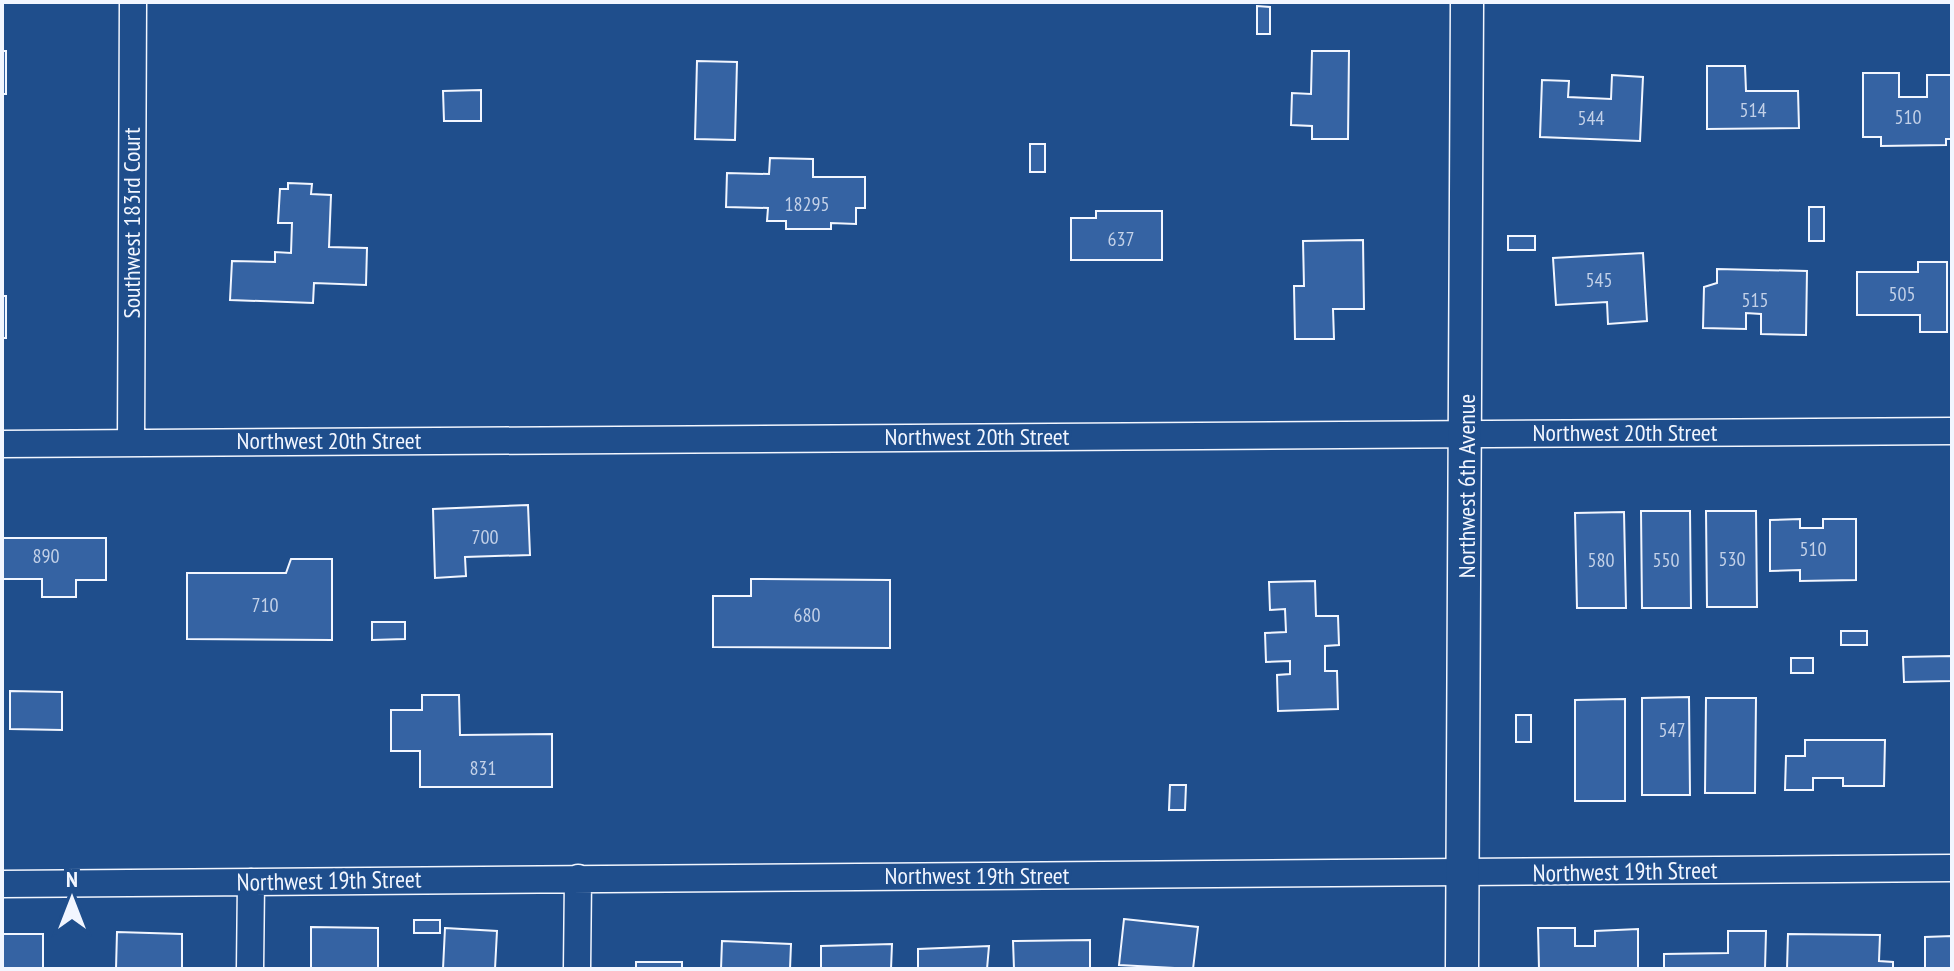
<svg xmlns="http://www.w3.org/2000/svg" width="1954" height="971" font-family="'PT Sans Narrow',sans-serif">
  <rect width="100%" height="100%" fill="#1f4e8c"/>
  <!-- building -->
  <path fill="#3563a3" stroke="#f2f6ff" stroke-width="2" d="M 1257,6 L 1270,7 L 1270,34 L 1257,34 Z
    M 2,51 L 6,51 L 6,94 L 2,94 Z
    M 1312,51 L 1349,51 L 1348,139 L 1312,139 L 1312,126 L 1291,125 L 1292,93 L 1311,94 Z
    M 697,61 L 737,62 L 735,140 L 695,139 Z
    M 1707,66 L 1745,66 L 1746,91 L 1798,91 L 1799,128 L 1707,129 Z
    M 1863,73 L 1899,73 L 1899,97 L 1927,97 L 1927,75 L 1952,75 L 1952,139 L 1946,139 L 1946,145 L 1881,146 L 1881,137 L 1863,137 Z
    M 1612,75 L 1643,77 L 1640,141 L 1540,137 L 1542,80 L 1569,81 L 1568,97 L 1611,99 Z
    M 481,90 L 481,121 L 444,121 L 443,91 Z
    M 1030,144 L 1045,144 L 1045,172 L 1030,172 Z
    M 770,158 L 813,159 L 813,177 L 865,177 L 865,208 L 856,208 L 856,224 L 831,223 L 831,229 L 786,229 L 786,221 L 767,221 L 768,208 L 726,207 L 727,173 L 769,174 Z
    M 288,183 L 312,184 L 311,194 L 331,195 L 329,247 L 367,248 L 366,285 L 314,283 L 313,303 L 230,300 L 232,261 L 275,262 L 275,252 L 291,253 L 292,223 L 278,223 L 280,189 L 288,189 Z
    M 1809,207 L 1824,207 L 1824,241 L 1809,241 Z
    M 1096,211 L 1162,211 L 1162,260 L 1071,260 L 1071,218 L 1096,218 Z
    M 1508,236 L 1535,236 L 1535,250 L 1508,250 Z
    M 1363,240 L 1364,309 L 1333,309 L 1334,339 L 1295,339 L 1294,286 L 1304,286 L 1303,241 Z
    M 1643,253 L 1647,321 L 1608,324 L 1607,302 L 1556,305 L 1553,258 Z
    M 1918,262 L 1947,262 L 1947,332 L 1920,332 L 1920,315 L 1857,315 L 1857,272 L 1918,272 Z
    M 1717,269 L 1807,271 L 1806,335 L 1761,334 L 1761,314 L 1746,313 L 1746,329 L 1703,328 L 1704,287 L 1717,283 Z
    M 2,296 L 6,296 L 6,338 L 2,338 Z
    M 528,505 L 530,555 L 465,557 L 466,576 L 435,578 L 433,509 Z
    M 1641,511 L 1690,511 L 1691,608 L 1642,608 Z
    M 1706,511 L 1756,511 L 1757,607 L 1707,607 Z
    M 1624,512 L 1626,608 L 1577,608 L 1575,513 Z
    M 1800,519 L 1800,528 L 1823,528 L 1823,519 L 1856,519 L 1856,580 L 1800,581 L 1800,570 L 1770,571 L 1770,520 Z
    M 2,538 L 106,538 L 106,580 L 76,580 L 76,597 L 42,597 L 42,579 L 2,579 Z
    M 291,559 L 332,559 L 332,640 L 187,639 L 187,573 L 286,573 Z
    M 751,579 L 890,580 L 890,648 L 713,647 L 713,596 L 751,596 Z
    M 1315,581 L 1316,616 L 1338,616 L 1339,645 L 1325,646 L 1325,671 L 1337,671 L 1338,709 L 1278,711 L 1277,675 L 1290,674 L 1290,661 L 1266,662 L 1265,633 L 1286,632 L 1285,609 L 1270,610 L 1269,582 Z
    M 372,622 L 405,622 L 405,639 L 372,640 Z
    M 1841,631 L 1867,631 L 1867,645 L 1841,645 Z
    M 1952,656 L 1952,681 L 1904,682 L 1903,657 Z
    M 1791,658 L 1813,658 L 1813,673 L 1791,673 Z
    M 10,691 L 62,692 L 62,730 L 10,729 Z
    M 422,695 L 459,695 L 460,735 L 552,734 L 552,787 L 420,787 L 420,751 L 391,751 L 391,710 L 422,710 Z
    M 1689,697 L 1690,795 L 1642,795 L 1642,698 Z
    M 1706,698 L 1756,698 L 1755,793 L 1705,793 Z
    M 1625,699 L 1625,801 L 1575,801 L 1575,700 Z
    M 1516,715 L 1531,715 L 1531,742 L 1516,742 Z
    M 1805,740 L 1885,740 L 1884,786 L 1843,786 L 1843,778 L 1813,778 L 1813,790 L 1785,790 L 1786,756 L 1805,756 Z
    M 1170,785 L 1186,785 L 1185,810 L 1169,810 Z
    M 1124,919 L 1198,927 L 1193,969 L 1119,965 Z
    M 414,920 L 440,920 L 440,933 L 414,933 Z
    M 311,927 L 378,928 L 378,969 L 311,969 Z
    M 445,928 L 497,931 L 495,969 L 443,969 Z
    M 1538,928 L 1575,928 L 1575,946 L 1595,946 L 1595,931 L 1638,929 L 1638,969 L 1539,969 Z
    M 1728,931 L 1766,931 L 1765,969 L 1664,969 L 1664,954 L 1728,953 Z
    M 117,932 L 182,934 L 182,969 L 116,969 Z
    M 2,934 L 43,934 L 43,969 L 2,969 Z
    M 1788,934 L 1880,935 L 1879,961 L 1893,962 L 1893,969 L 1787,969 Z
    M 1952,936 L 1952,969 L 1925,969 L 1925,937 Z
    M 1090,940 L 1090,969 L 1014,969 L 1013,941 Z
    M 722,941 L 791,944 L 790,969 L 721,969 Z
    M 892,944 L 891,969 L 821,969 L 821,946 Z
    M 989,946 L 987,969 L 918,969 L 918,949 Z
    M 636,962 L 682,962 L 682,969 L 636,969 Z"/>
  <g fill="none" stroke-linecap="round" stroke-linejoin="round">
    <defs>
      <path id="minor" d="M 131,443 L 133,2
        M 2,444 L 1952,431
        M 2,884 L 1952,868
        M 250,969 L 251,882
        M 577,969 L 578,878"/>
      <path id="tertiary" d="M 1462,969 L 1467,2"/>
    </defs>
    <!-- minor casing -->
    <use href="#minor" stroke="#f2f6ff" stroke-width="29"/>
    <!-- tertiary casing -->
    <use href="#tertiary" stroke="#f2f6ff" stroke-width="35"/>
    <!-- minor -->
    <use href="#minor" stroke="#1f4e8c" stroke-width="26"/>
    <!-- tertiary -->
    <use href="#tertiary" stroke="#1f4e8c" stroke-width="32"/>
  </g>
  <g text-anchor="middle" stroke-width="6" stroke-linejoin="round" paint-order="stroke">
    <!-- number labels -->
    <g font-size="20" fill="#c3d1e8">
      <text x="1753" y="117">514</text>
      <text x="1908" y="124">510</text>
      <text x="1591" y="125">544</text>
      <text x="807" y="211">18295</text>
      <text x="1121" y="246">637</text>
      <text x="1599" y="287">545</text>
      <text x="1902" y="301">505</text>
      <text x="1755" y="307">515</text>
      <text x="485" y="544">700</text>
      <text x="1813" y="556">510</text>
      <text x="46" y="563">890</text>
      <text x="1732" y="566">530</text>
      <text x="1601" y="567">580</text>
      <text x="1666" y="567">550</text>
      <text x="265" y="612">710</text>
      <text x="807" y="622">680</text>
      <text x="1672" y="737">547</text>
      <text x="483" y="775">831</text>
    </g>
    <!-- street labels -->
    <g font-size="24" fill="#f2f6ff" stroke="#1f4e8c">
      <text transform="translate(132 223) rotate(-90)" y="8">Southwest 183rd Court</text>
      <text x="1625" y="441">Northwest 20th Street</text>
      <text x="977" y="445">Northwest 20th Street</text>
      <text x="329" y="449">Northwest 20th Street</text>
      <text transform="translate(1467 486) rotate(-90)" y="8">Northwest 6th Avenue</text>
      <text transform="translate(1625 872) rotate(-1)" y="8">Northwest 19th Street</text>
      <text x="977" y="884">Northwest 19th Street</text>
      <text transform="translate(329 881) rotate(-1)" y="8">Northwest 19th Street</text>
    </g>
  </g>
  <!-- border -->
  <rect width="1954" height="971" fill="none" stroke="#f2f6ff" stroke-width="8"/>
  <!-- north arrow -->
  <g transform="translate(72 899)" stroke="#1f4e8c" stroke-width="6" paint-order="stroke">
  <path d="M0-6L14 30L0 20L-14 30Z" fill="#f2f6ff"/>
  <text y="-12" font-size="22" font-weight="bold" text-anchor="middle" fill="#f2f6ff">N</text>
  </g>
</svg>
